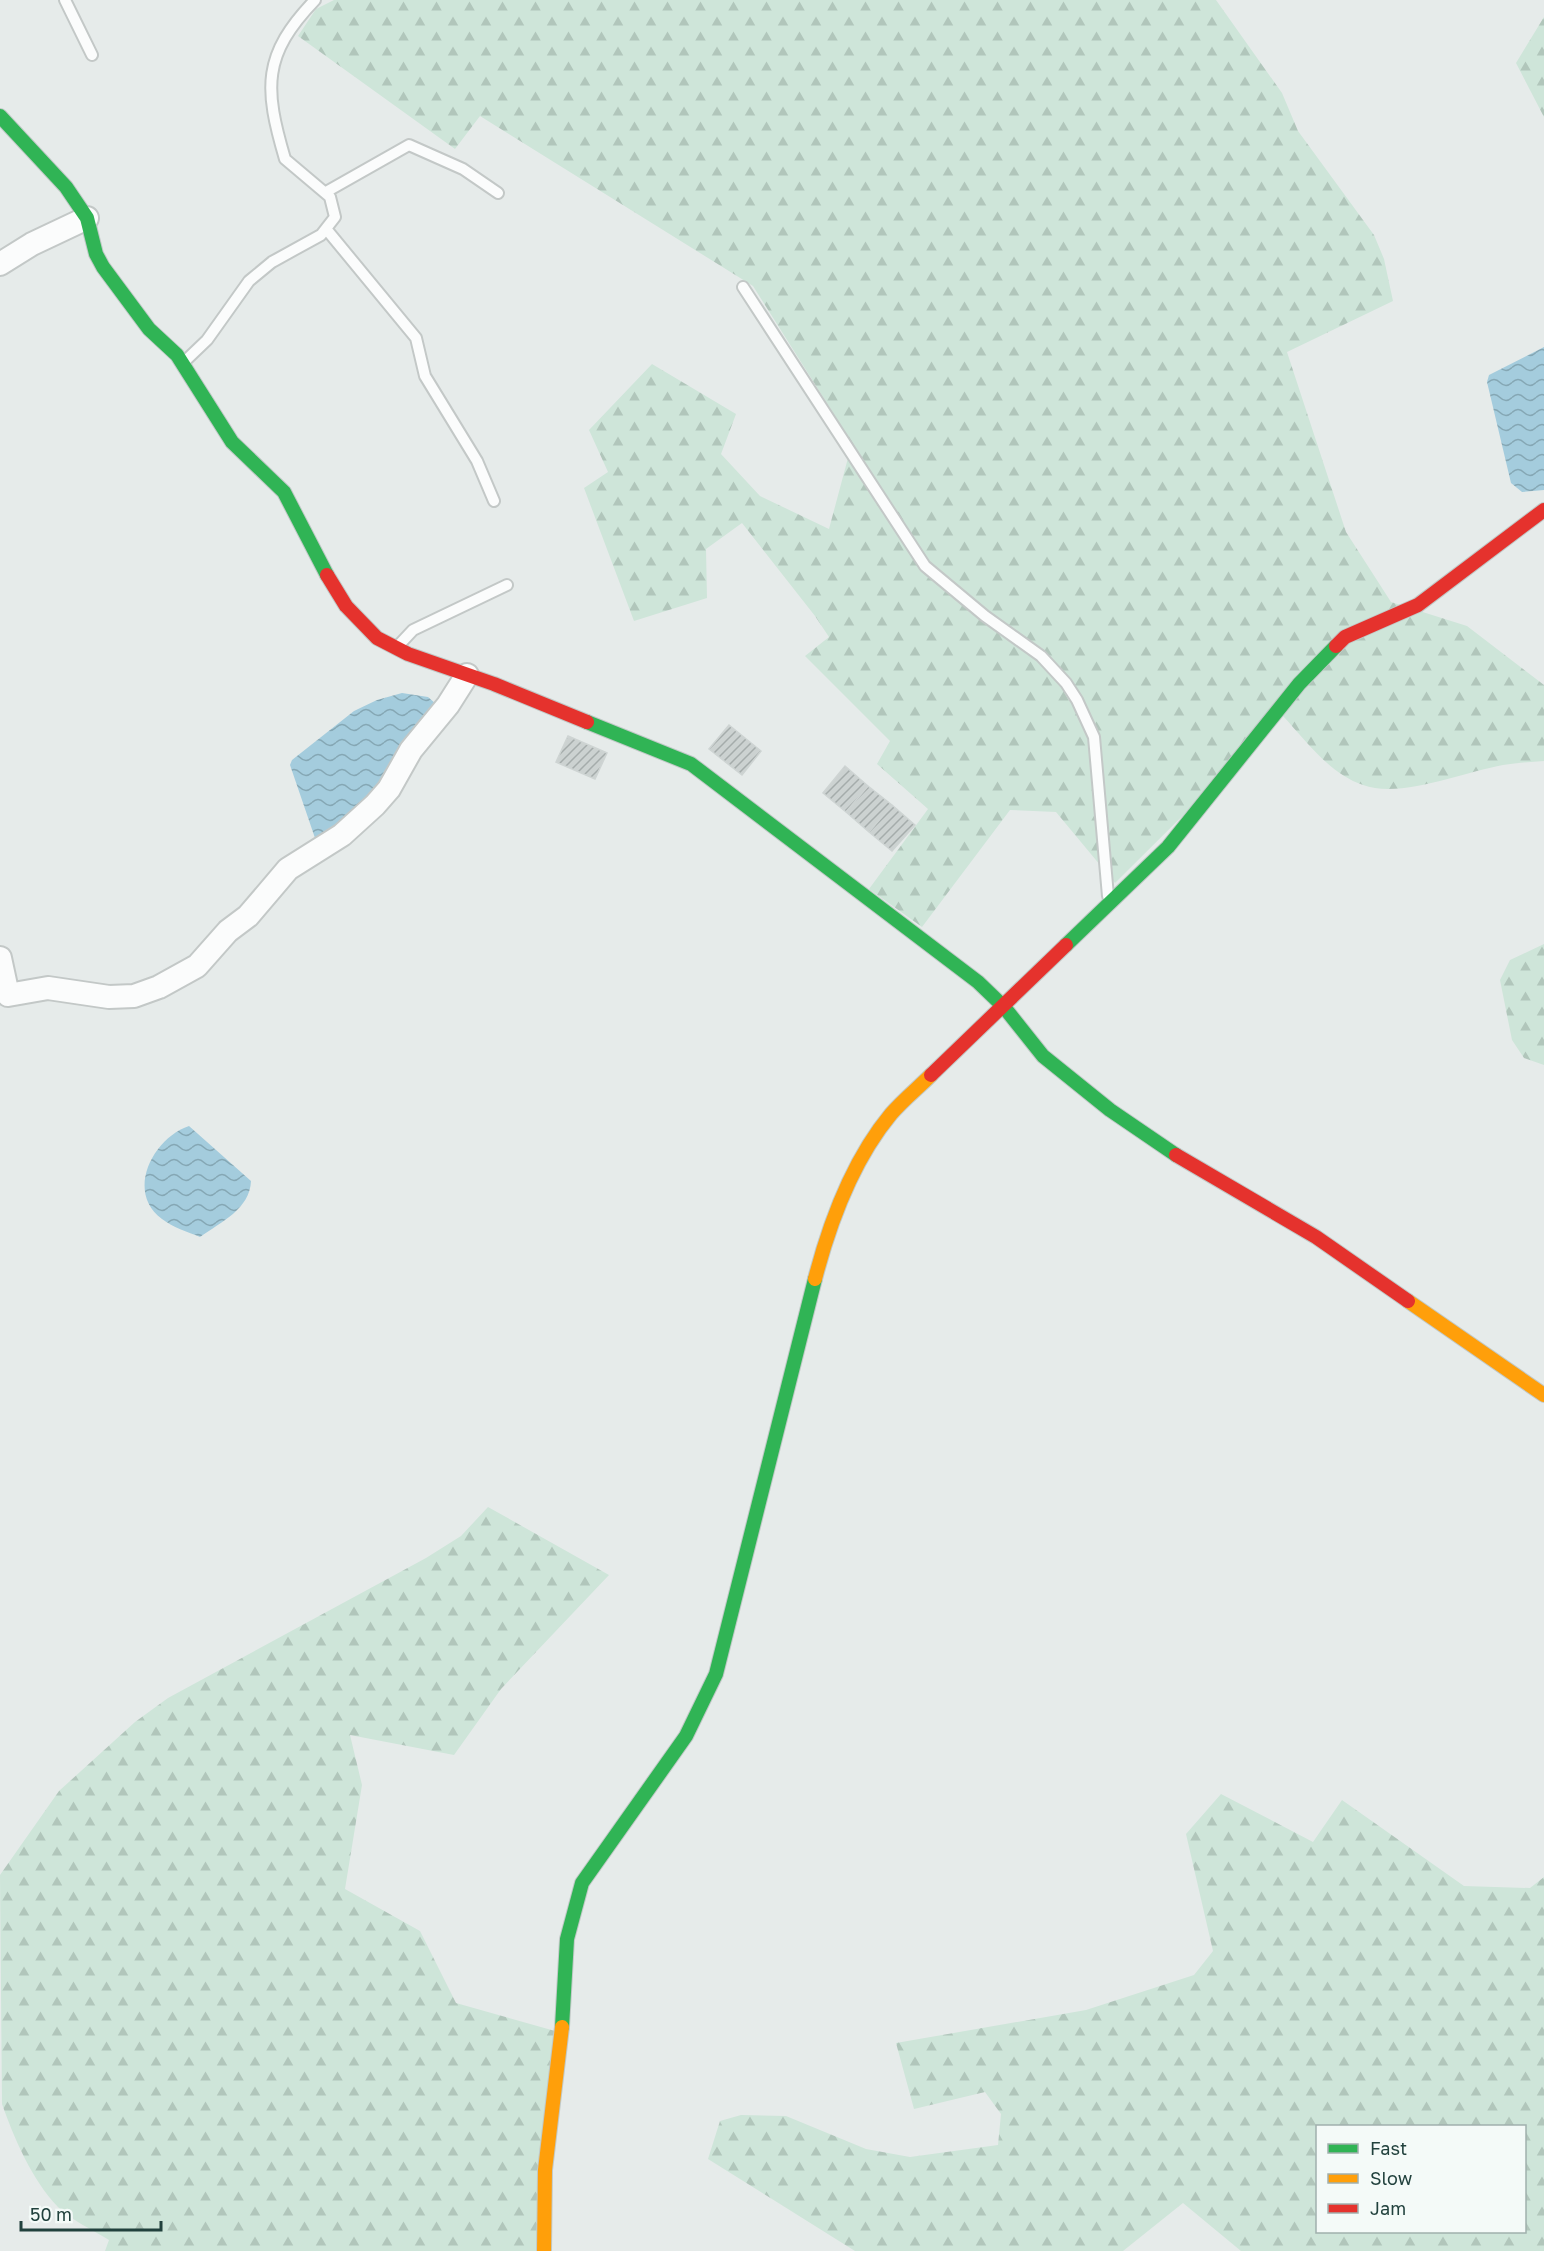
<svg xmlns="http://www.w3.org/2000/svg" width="1544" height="2251" font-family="'Golos Text',sans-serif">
  <defs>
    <pattern id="forest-firs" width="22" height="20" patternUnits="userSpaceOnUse" patternTransform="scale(1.5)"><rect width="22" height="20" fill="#cee5d9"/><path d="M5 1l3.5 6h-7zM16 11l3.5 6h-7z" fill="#b1c6bb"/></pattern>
    <pattern id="water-waves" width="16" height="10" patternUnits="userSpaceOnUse" patternTransform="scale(1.5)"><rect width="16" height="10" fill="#a4ccdd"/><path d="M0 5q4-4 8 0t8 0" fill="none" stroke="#85a7b4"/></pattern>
    <pattern id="building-hatch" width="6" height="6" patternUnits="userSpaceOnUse" patternTransform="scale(1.5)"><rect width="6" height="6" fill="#ccd2d1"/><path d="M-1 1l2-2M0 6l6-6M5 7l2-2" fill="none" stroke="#a5acab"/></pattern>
  </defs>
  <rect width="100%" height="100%" fill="#e6ebea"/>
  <!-- forest -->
  <path fill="url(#forest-firs)" fill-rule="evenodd" d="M 334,0 L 1216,0 L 1282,93 L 1298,131 L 1374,235 L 1384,259 L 1393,301 L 1287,352 L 1346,532 L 1391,602 L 1467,626 L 1544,685 L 1544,761 C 1530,762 1516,763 1503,765 C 1464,772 1400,799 1363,785 C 1330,774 1306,741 1283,716 L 1115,883 L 1056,812 L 1010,810 L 922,927 L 869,889 L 928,809 L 877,764 L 890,741 L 805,656 L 829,637 L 815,616 L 742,523 L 706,549 L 707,598 L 634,621 L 584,488 L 608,472 L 589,430 L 652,364 L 736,414 L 721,454 L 760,496 L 829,529 L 852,443 L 753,286 L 480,116 L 455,149 L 298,36 L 316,9 Z
    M 1544,17 L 1544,117 L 1516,63 Z
    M 1544,944 L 1544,1065 L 1524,1058 L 1512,1040 L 1500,980 L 1510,960 Z
    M 488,1507 L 609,1575 L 501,1689 L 454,1755 L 350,1735 L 362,1785 L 345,1889 L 420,1931 L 456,2003 L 555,2031 L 538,2251 L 105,2251 L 109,2240 C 93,2230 71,2220 58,2207 C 32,2180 14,2138 2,2104 L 0,1875 L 59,1791 L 135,1722 L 168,1698 L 426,1558 L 461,1536 Z
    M 1221,1794 L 1313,1842 L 1342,1800 L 1464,1886 L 1530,1888 L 1544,1877 L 1544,2251 L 1241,2251 L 1183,2203 L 1123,2251 L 855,2251 L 708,2159 L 720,2121 L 741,2115 L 786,2116 L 866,2149 L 910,2157 L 998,2145 L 1001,2114 L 985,2092 L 914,2109 L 896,2043 L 1086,2010 L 1194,1975 L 1213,1951 L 1186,1834 ZM 1318,2126 L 1524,2126 L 1524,2232 L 1318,2232 Z"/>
  <!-- water -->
  <path fill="url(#water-waves)" d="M 1544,347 L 1544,490 L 1522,492 L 1511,483 L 1487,382 L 1489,375 Z
    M 402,693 L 428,697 L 436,704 L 375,797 L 320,838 L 315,838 L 290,765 L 292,760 L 354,711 L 377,700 Z
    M 189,1126 L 251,1181 C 250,1209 221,1222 200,1237 C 188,1232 172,1227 162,1219 C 125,1192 153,1138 189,1126 Z"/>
  <!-- building -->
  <path fill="url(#building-hatch)" stroke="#ced4d3" stroke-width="1.5" d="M 729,725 L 761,751 L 742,775 L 709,749 Z
    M 568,736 L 607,753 L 595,779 L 556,762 Z
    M 845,766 L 868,786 L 846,812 L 823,793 Z
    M 868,786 L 892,805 L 869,832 L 846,812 Z
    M 892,805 L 915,825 L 892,851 L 869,832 Z"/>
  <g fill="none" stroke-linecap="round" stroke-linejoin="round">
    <defs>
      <path id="lane" d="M 65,0 L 92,55
        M 326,192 L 409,145 L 463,169 L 498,193
        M 327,230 L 416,338 L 425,376 L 477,461 L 494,501
        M 743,287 L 925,566 L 985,616 L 1041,656 L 1066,683 L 1077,700 L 1094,737 L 1108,896
        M 184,362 L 207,340 L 249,281 L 272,262 L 321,235 L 335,217 L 330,197 L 285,159 C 264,88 262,55 315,0
        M 398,646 L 413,630 L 507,585"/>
      <path id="street" d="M 0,264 L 32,244 L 87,218
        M 0,958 L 8,995 L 48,988 L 109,997 L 134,996 L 159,987 L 197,966 L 228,931 L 248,916 L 288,869 L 342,835 L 375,805 L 389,789 L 411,750 L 448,705 L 467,675"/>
      <path id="fast" d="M 0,116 L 66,187 L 87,218 L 96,254 L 103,267 L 149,329 L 177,355 L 232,442 L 284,492 L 327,575
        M 587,722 L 691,764 L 978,982 L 1004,1007 L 1043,1056 L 1110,1110 L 1176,1155
        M 1066,945 L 1168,847 L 1299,684 L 1336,646
        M 562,2027 L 567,1939 L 582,1883 L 686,1736 L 716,1674 L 815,1279"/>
      <path id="slow" d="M 815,1279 C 830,1221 852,1161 891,1114 C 903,1100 918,1088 931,1075
        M 1408,1301 L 1544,1395
        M 544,2251 L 545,2170 L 562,2027"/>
      <path id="jam" d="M 327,575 L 346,606 L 377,638 L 408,654 L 494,684 L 587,722
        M 1336,646 L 1345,637 L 1418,605 L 1544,510
        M 931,1075 L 1066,945
        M 1176,1155 L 1316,1237 L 1408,1301"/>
    </defs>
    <!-- lane casing -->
    <use href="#lane" stroke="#c3c8c7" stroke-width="14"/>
    <!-- street casing -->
    <use href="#street" stroke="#c3c8c7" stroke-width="26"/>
    <!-- fast casing -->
    <use href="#fast" stroke="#c1c9c7" stroke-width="16"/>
    <!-- slow casing -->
    <use href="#slow" stroke="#c1c9c7" stroke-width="16"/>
    <!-- jam casing -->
    <use href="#jam" stroke="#c1c9c7" stroke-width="16"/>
    <!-- lane -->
    <use href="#lane" stroke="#fbfcfc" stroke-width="10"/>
    <!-- street -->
    <use href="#street" stroke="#fbfcfc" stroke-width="22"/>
    <!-- fast -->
    <use href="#fast" stroke="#30b455" stroke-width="14"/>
    <!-- slow -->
    <use href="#slow" stroke="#ff9f0a" stroke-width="14"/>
    <!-- jam -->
    <use href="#jam" stroke="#e5322d" stroke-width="14"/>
  </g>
  <!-- legend -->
  <rect x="1316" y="2125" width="210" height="108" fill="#f4faf8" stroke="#a0b0ad" stroke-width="1.5"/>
  <rect x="1328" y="2144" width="30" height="9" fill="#30b455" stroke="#a0b0ad" stroke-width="1.5"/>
  <text x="1370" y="2155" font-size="18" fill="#21413d">Fast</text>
  <rect x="1328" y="2174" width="30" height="9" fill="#ff9f0a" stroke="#a0b0ad" stroke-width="1.5"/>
  <text x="1370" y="2185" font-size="18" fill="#21413d">Slow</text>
  <rect x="1328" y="2204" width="30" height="9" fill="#e5322d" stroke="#a0b0ad" stroke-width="1.5"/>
  <text x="1370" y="2215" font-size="18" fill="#21413d">Jam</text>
  <!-- scale -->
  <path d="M21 2221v9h140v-9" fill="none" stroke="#21413d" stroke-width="3"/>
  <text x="30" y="2221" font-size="18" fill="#21413d" stroke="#f4faf8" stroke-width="4.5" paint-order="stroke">50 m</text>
</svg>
